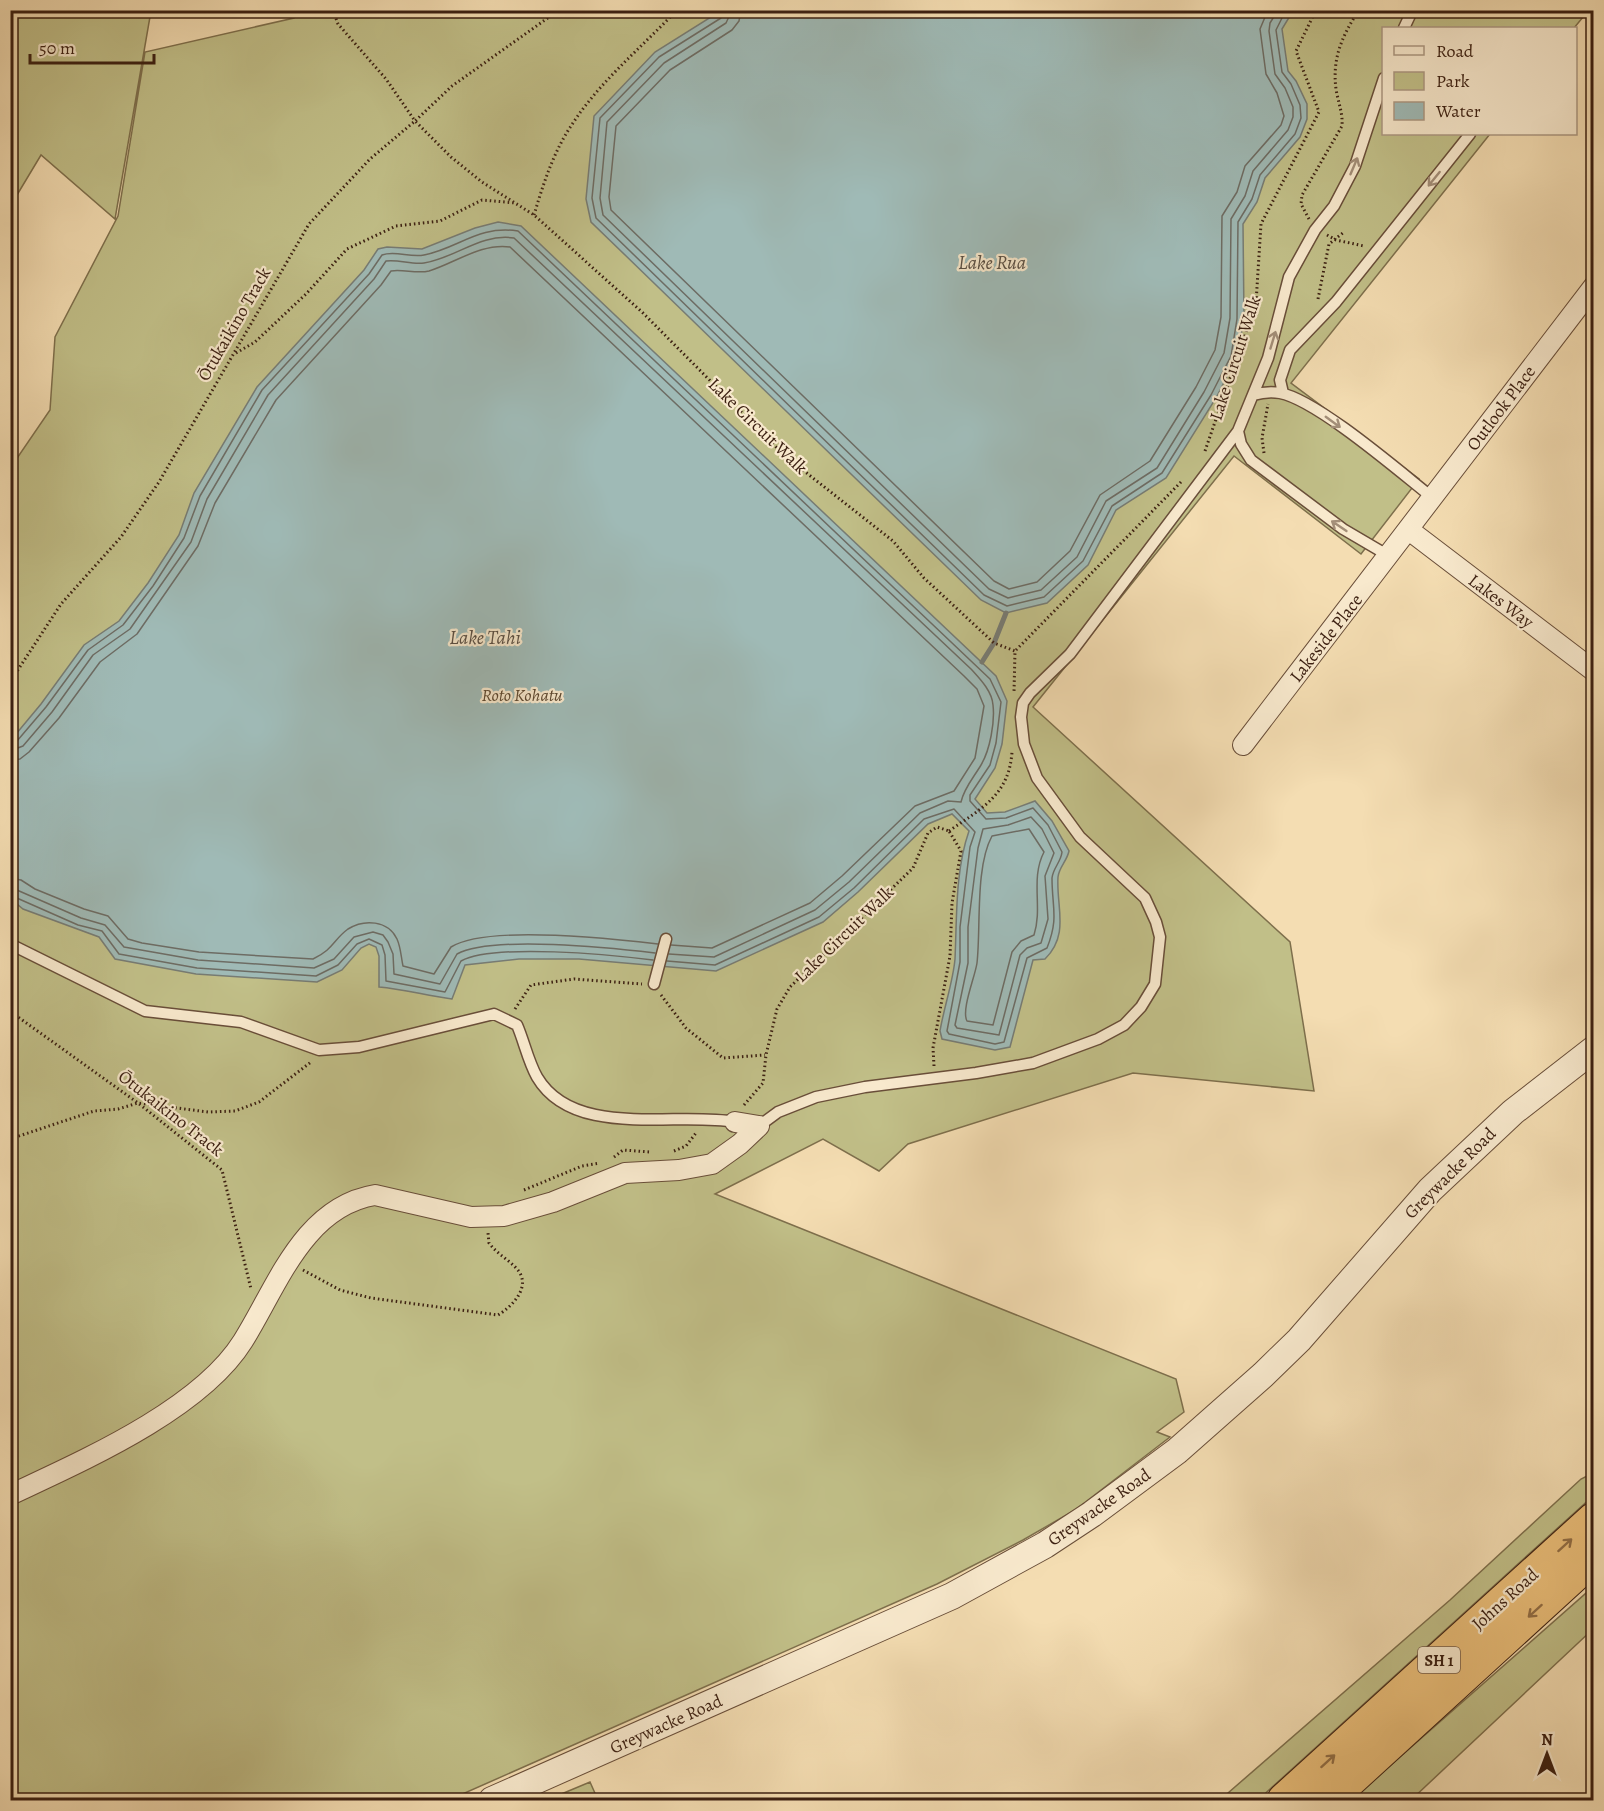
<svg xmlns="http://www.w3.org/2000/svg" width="1604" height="1811" font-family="Alegreya,serif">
  <rect width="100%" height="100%" fill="#f4ddb2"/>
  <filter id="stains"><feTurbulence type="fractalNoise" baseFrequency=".00333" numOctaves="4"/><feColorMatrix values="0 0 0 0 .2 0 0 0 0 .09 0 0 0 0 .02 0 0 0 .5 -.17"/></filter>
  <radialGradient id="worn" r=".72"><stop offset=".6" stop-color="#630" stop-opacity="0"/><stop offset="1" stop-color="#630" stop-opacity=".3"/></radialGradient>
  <!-- green -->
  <path fill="#c1bf88" stroke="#7e6f4c" stroke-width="1.5" d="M 11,10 L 151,11 L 115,219 L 41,155 L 11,205 Z
    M 299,10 L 1588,11 L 1574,28 L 1384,28 L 1384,134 L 1490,134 L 1291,383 L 1419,479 L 1361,554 L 1234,456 L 1033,707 L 1290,942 L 1314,1091 L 1133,1073 L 908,1144 L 879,1171 L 823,1139 L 715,1194 L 1176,1379 L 1184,1412 L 1157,1432 L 1170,1437 L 1075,1510 L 1023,1540 L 937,1584 L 449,1800 L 11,1800 L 11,467 L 50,410 L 55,337 L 118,216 L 145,52 L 294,18 Z
    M 1593,1473 L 1593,1496 L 1258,1800 L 1223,1800 L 1228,1793 L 1450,1600 L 1581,1479 Z
    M 1593,1587 L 1593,1629 L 1411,1800 L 1351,1800 Z
    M 590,1782 L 598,1800 L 547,1800 Z"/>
  <!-- water -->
  <path fill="#9fbab6" stroke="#777c74" stroke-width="1.5" d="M 722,10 L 1293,11 L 1282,29 L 1288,71 L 1296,81 L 1307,104 L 1307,119 L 1300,137 L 1265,178 L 1257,202 L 1243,224 L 1244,319 L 1237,357 L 1216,398 L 1166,478 L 1116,510 L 1088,565 L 1047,603 L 1006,613 L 981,600 L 591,222 L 586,199 L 594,116 L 655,52 Z
    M 498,222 L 521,226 L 996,676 L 1007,701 L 1002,744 L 995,768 L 975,799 L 987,813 L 1005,812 L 1035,801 L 1052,821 L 1069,851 C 1067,861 1059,867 1058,877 C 1056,907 1070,934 1045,959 L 1033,960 L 1010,1047 L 995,1050 L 942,1039 L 940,1031 C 944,1007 953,982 955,959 C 957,917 955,871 969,831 L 952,814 L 928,824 L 858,892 L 823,922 L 716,971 L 579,959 L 519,959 L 465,965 L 452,999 C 427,996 404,989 379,987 L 379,956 L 376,947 L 369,944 L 361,948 L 342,970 L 317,982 L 196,974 L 115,959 L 99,937 L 23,909 L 11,899 L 11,740 L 41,704 L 84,645 L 119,621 L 148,583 L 179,535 L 194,493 L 257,387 L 364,270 L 378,249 L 387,247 L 422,249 L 475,228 Z"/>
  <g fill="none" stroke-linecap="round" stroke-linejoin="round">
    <!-- shore -->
    <path stroke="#6d6c64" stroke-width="1.5" d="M 724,10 L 721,18 L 659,57 L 600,118 L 592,198 L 596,218 L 984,595 L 1007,606 L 1044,597 L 1083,561 L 1112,506 L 1162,473 L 1211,395 L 1231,356 L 1237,319 L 1238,222 L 1252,199 L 1260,175 L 1295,134 L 1301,118 L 1300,105 L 1291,84 L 1282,72 L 1276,30 L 1286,10
      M 732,10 L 726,23 L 664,63 L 607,122 L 600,198 L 603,215 L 989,589 L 1008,598 L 1041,590 L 1077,557 L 1106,501 L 1157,468 L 1204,392 L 1224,353 L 1230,318 L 1231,219 L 1245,196 L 1253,171 L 1288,130 L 1293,117 L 1293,107 L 1285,88 L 1275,74 L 1269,31 L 1270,23 L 1278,10
      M 741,10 L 739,21 L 732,30 L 670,70 L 616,126 L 609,197 L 611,210 L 994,581 L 1009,589 L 1037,582 L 1070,551 L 1100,495 L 1150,461 L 1196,387 L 1215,350 L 1221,317 L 1222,216 L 1237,192 L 1245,166 L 1281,125 L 1284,116 L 1277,93 L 1266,74 L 1260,29 L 1268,10
      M 10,743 L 17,741 L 46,707 L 88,650 L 123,625 L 153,586 L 184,538 L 200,496 L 262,390 L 369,274 L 382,255 C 395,250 410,258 424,255 C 459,248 478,225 518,231 L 990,679 L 1001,702 L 996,743 L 990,765 L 970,795 L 970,801 L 986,819 L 1006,818 L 1033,808 L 1048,825 L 1062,852 C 1061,862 1053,868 1052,878 C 1052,908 1059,918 1047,948 L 1027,958 L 1004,1042 L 995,1044 L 949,1034 L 947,1031 L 960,962 L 960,927 L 970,847 L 975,832 L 954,809 L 924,819 L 854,888 L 819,917 L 715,965 L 667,961
      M 10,751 L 23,746 L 52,712 L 93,655 L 130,629 L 191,542 L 207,499 L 268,395 L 374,279 L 386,261 C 398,259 412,265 424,263 C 456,258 480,233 514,238 L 971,669 C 980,679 992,691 993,705 C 995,722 990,750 981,765 C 974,777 964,788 961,802 L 948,801 L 920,813 L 849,882 L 815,910 L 714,957 L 669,954
      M 10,760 L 20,759 L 29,752 L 59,718 L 100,662 L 137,634 L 198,546 L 215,503 L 276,400 L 381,285 L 391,271 C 403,269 417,274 429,271 C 455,263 481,243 510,247 L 964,676 L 977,689 L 984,706 L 975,758 L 954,791 L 915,806 L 842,876 L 810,903 L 712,948 L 671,945
      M 1031,817 L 1042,829 L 1054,853 L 1045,876 L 1048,919 L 1041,943 L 1027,948 L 1020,955 L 999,1035 L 957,1028 L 955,1025 L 968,963 L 968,927 L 978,848 L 983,829 L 1008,825 Z
      M 1029,829 L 1044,852 C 1030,879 1043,907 1034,935 L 1021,941 L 1012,952 L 993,1025 L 967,1021 C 961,1010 975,977 977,963 C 981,928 975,867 992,836 Z
      M 10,878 L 21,880 L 35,889 L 84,909 L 108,916 L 128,939 L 142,943 L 199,952 L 313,959 C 334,949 333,940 348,929 C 364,919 388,920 397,939 C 401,948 401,957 403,966 L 434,974 L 451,947 C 486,925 615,939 658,944
      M 10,887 L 81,918 L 105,925 L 124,947 L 198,960 L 314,968 L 334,959 L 354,937 L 373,932 L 383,935 L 388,942 L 393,954 L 394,974 L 440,984 L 457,954 C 492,935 613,948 655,953
      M 10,895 L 78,925 L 102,931 L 119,954 L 197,968 L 316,976 L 338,965 L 357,944 L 369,939 L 382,945 L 385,955 L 386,981 L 445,992 L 461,961 C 495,943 612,955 653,960"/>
    <!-- stream -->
    <path stroke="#777c74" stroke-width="5" d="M 982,662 L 994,643 L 1006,613"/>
    <defs>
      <path id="service" d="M 1404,28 L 1412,11
        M 1283,393 L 1280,380 L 1290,350 L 1336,302 L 1470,134
        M 1253,395 C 1263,392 1270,391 1280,393 C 1317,400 1400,472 1433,498
        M 1238,431 L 1241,444 L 1251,460 L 1343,529 L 1389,556
        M 10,944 L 145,1011 L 241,1022 L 319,1050 L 359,1047 L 494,1014 L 517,1025 C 524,1041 528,1061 537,1077 C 574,1140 677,1111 735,1122
        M 654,984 L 666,939
        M 759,1126 L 778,1112 L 816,1097 L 865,1087 L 976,1073 L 1033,1063 L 1098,1039 L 1124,1025 L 1141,1007 L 1155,984 L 1160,937 L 1156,922 L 1145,898 L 1080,837 L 1037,778 L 1024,744 L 1021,717 L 1023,703 L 1030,693 L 1070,654 L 1238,431 L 1268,358 L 1289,277 L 1315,230 L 1334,206 L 1355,166 L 1384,78"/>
      <path id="minor" d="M 1409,530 L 1594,671
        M 1243,745 L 1594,286
        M 735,1122 L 759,1126
        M 10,1495 C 82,1461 200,1410 243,1341 C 277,1287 303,1207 375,1195 L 471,1217 L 504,1216 L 553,1202 L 625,1173 L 679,1170 L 712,1164 L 740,1144 L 759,1126"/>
      <path id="tertiary" d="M 492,1800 L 952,1596 L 1045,1545 L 1092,1514 L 1177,1451 L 1263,1375 L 1299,1340 L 1430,1190 L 1513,1112 L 1594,1049"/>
      <path id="trunk" d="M 1284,1800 L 1594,1519
        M 1328,1800 L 1594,1557"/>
    </defs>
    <!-- service casing -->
    <use href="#service" stroke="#694e39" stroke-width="13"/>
    <!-- minor casing -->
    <use href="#minor" stroke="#694e39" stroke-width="22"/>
    <!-- tertiary casing -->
    <use href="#tertiary" stroke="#694e39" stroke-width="28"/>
    <!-- trunk casing -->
    <use href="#trunk" stroke="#3b1f11" stroke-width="35"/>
    <!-- path -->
    <path stroke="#3b1f11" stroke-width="3" stroke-dasharray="1.5 3" stroke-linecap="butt" d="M 333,10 L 338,24 L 386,79 L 415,121 L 452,86 L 559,10
      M 534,215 C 543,185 553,153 571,126 C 599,82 641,48 677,10
      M 1309,219 L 1301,204 L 1302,195 L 1342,126 C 1343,113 1338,102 1336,89 C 1332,58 1342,36 1359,10
      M 1327,235 L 1336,240 L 1364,246
      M 1318,299 L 1329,244 L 1344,232
      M 236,353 L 255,342 L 306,294 L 347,249 L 396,226 L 440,221 L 482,200 L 516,203
      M 1205,451 L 1256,303 L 1261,224 L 1319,112 L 1296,51 L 1316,10
      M 1264,453 L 1262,438 L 1268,404
      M 1016,650 L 1181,482
      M 10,682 L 61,604 L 121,537 L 159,482 L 309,224 L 370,159 L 415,121 L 451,157 L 482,182 L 534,215 L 642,312 L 785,456 L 893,541 L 924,578 L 994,643 L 1015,651 L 1014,692
      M 949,831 C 982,808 1009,795 1012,752
      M 661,995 L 686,1028 L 723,1058 L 765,1055
      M 515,1009 L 531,985 L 574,979 L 642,984
      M 10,1015 L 18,1017 L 138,1103 L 222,1170 L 251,1289
      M 934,1066 L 933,1048 L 950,956 L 952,903 L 961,851 L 949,831
      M 744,1105 L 763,1083 L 766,1055 L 777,1009 L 790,987 L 913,868 L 928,833 L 937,827 L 949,831
      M 10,1139 L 94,1111 L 118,1109 L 138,1103 L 208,1112 L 235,1111 L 259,1102 L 311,1062
      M 674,1151 L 686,1146 L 696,1133
      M 614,1157 L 623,1150 L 650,1152
      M 524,1190 L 582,1166 L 600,1163
      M 303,1270 L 340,1290 L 371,1298 L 498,1315 C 513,1306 532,1286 517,1269 C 508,1259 497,1254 489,1243 L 488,1233"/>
    <!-- service -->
    <use href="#service" stroke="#f8e9cd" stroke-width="10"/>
    <!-- minor -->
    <use href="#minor" stroke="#f8e9cd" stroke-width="20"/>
    <!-- tertiary -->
    <use href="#tertiary" stroke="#f8e9cd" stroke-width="26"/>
    <!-- trunk -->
    <use href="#trunk" stroke="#eabe79" stroke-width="33"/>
  </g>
  <!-- one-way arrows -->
  <defs><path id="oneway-shaft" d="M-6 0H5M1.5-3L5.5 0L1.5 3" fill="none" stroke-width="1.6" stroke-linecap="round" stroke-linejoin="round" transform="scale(1.5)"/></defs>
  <g stroke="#a38e78">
    <use href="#oneway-shaft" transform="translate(1354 166) rotate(-67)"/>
    <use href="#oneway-shaft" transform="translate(1434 179) rotate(129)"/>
    <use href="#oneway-shaft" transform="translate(1273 340) rotate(-73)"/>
    <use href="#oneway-shaft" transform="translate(1333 422) rotate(36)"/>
    <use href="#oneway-shaft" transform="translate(1339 526) rotate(-146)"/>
  </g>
  <g stroke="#926e45">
    <use href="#oneway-shaft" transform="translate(1565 1545) rotate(-42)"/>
    <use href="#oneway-shaft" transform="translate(1535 1611) rotate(138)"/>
    <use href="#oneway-shaft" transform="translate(1328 1761) rotate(-42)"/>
  </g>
  <g text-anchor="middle" stroke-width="4.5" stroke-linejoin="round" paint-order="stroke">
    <!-- shield labels -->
    <rect fill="#f8e9cd" stroke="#745c49" stroke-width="1.5" x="1418" y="1647" width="42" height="26" rx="4.5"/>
    <g font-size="16" font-weight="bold" fill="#3b1f11">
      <text x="1439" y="1666">SH 1</text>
    </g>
    <!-- street labels -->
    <g font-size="18" fill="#3b1f11" stroke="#f8e9cd">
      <text transform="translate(234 324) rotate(-60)" y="6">Ōtukaikino Track</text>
      <text transform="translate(1235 358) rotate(-72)" y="6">Lake Circuit Walk</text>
      <text transform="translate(1501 408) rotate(-53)" y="6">Outlook Place</text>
      <text transform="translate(758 426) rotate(44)" y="6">Lake Circuit Walk</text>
      <text transform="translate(1501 601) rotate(37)" y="6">Lakes Way</text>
      <text transform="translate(1326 638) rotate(-52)" y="6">Lakeside Place</text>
      <text transform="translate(844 934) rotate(-44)" y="6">Lake Circuit Walk</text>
      <text transform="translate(171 1113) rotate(38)" y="6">Ōtukaikino Track</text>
      <text transform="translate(1450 1173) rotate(-45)" y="6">Greywacke Road</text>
      <text transform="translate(1099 1507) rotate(-35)" y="6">Greywacke Road</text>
      <text transform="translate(1505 1599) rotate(-42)" y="6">Johns Road</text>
      <text transform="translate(666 1724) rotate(-24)" y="6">Greywacke Road</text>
    </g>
    <!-- park labels -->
    <g font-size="18" font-style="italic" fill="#5c472f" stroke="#f8e9cd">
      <text x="522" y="701">Roto Kohatu</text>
    </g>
    <!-- water labels -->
    <g font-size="20" font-style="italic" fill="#594e43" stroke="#f8e9cd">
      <text x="992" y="269">Lake Rua</text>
      <text x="485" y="644">Lake Tahi</text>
    </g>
  </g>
  <!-- margin -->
  <rect width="1604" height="1811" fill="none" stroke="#f4ddb2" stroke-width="36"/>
  <rect x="12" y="12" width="1580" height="1787" fill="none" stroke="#3b1f11" stroke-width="3"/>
  <rect x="18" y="18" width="1568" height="1775" fill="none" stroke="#3b1f11" stroke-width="1.5"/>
  <!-- legend -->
  <rect x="1382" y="27" width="195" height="108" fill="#f8e9cd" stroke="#ac9882" stroke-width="1.5"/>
  <rect x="1394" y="46" width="30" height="9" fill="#f8e9cd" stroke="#ac9882" stroke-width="1.5"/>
  <text x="1436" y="57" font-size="18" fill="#3b1f11">Road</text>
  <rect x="1394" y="72" width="30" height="18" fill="#c1bf88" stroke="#ac9882" stroke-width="1.5"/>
  <text x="1436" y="87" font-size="18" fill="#3b1f11">Park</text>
  <rect x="1394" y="102" width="30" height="18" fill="#9fbab6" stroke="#ac9882" stroke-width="1.5"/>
  <text x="1436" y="117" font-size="18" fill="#3b1f11">Water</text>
  <!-- north arrow -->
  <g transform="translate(1547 1754)" stroke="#f8e9cd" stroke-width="4.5" paint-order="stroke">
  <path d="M0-4.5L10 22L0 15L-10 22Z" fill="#3b1f11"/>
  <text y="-9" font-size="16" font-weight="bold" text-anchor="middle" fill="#3b1f11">N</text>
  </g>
  <!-- scale -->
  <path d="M30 54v9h124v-9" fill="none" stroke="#3b1f11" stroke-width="3"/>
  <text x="39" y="54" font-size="18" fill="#3b1f11" stroke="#f8e9cd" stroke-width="4.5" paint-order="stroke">50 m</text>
  <rect width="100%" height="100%" filter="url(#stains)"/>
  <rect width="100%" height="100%" fill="url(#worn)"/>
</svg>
